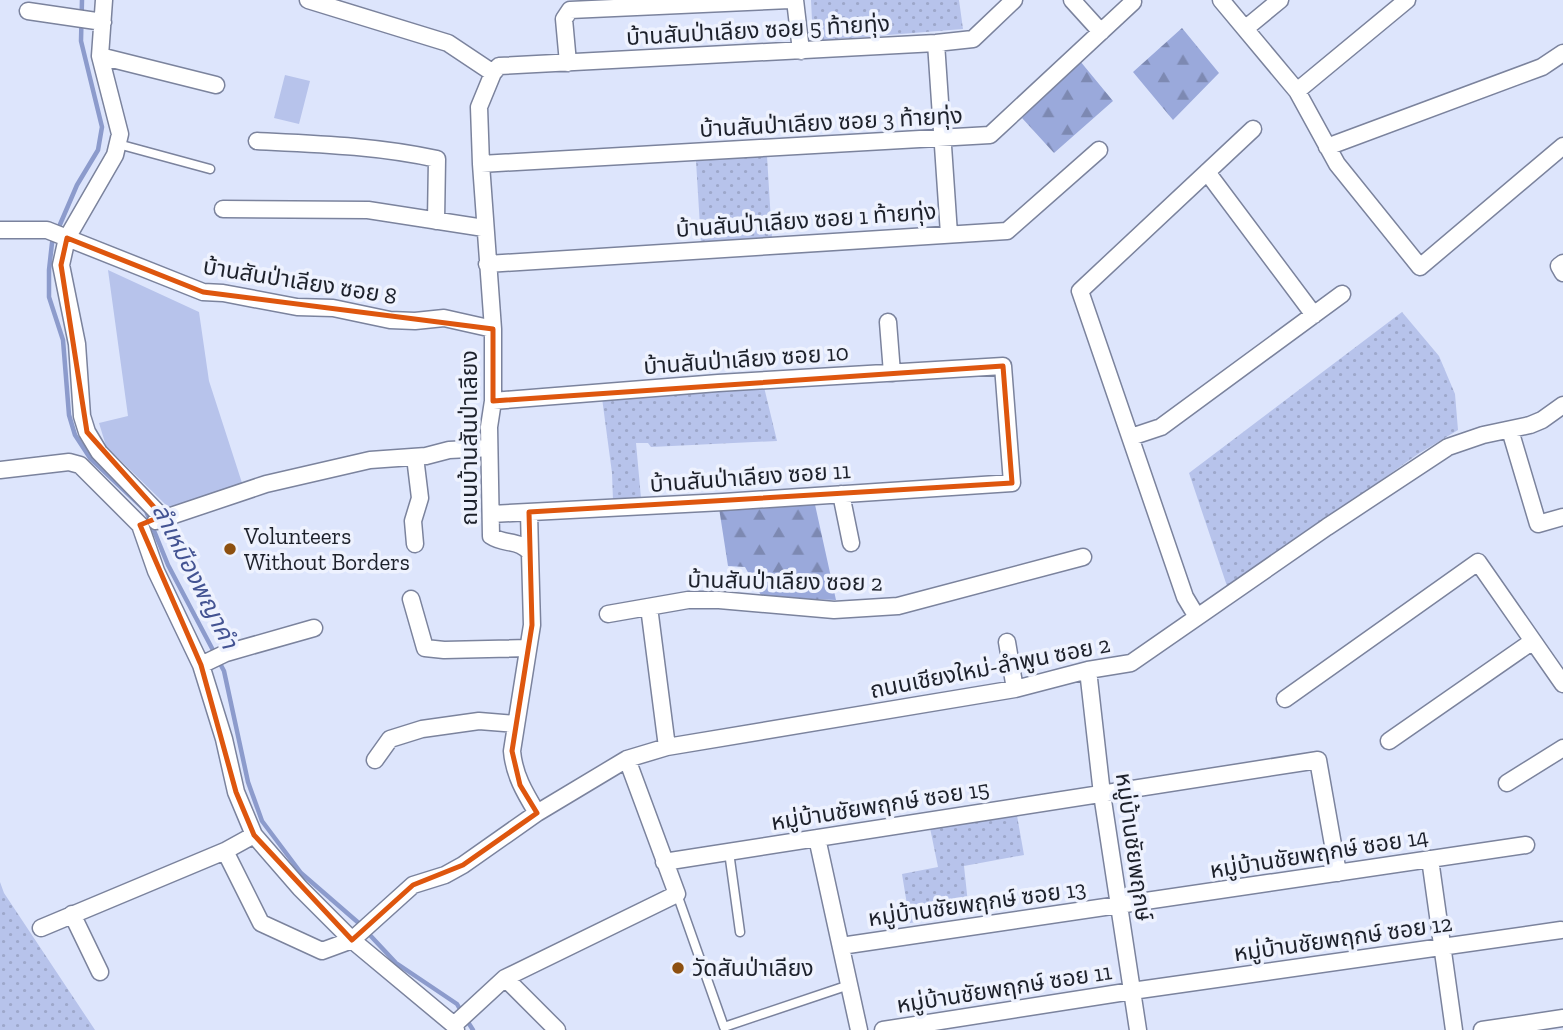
<svg xmlns="http://www.w3.org/2000/svg" width="1563" height="1030" font-family="'Zilla Slab','Noto Sans Thai',serif">
  <defs>
    <pattern id="grass-dots" width="8" height="8" patternUnits="userSpaceOnUse" patternTransform="scale(1.75)"><rect width="8" height="8" fill="#b7c3eb"/><path d="M2 2h.1M6 6h.1" fill="none" stroke="#9da7ca" stroke-width="1.8" stroke-linecap="round"/></pattern>
    <pattern id="forest-firs" width="22" height="20" patternUnits="userSpaceOnUse" patternTransform="scale(1.75)"><rect width="22" height="20" fill="#9aa9db"/><path d="M5 1l3.5 6h-7zM16 11l3.5 6h-7z" fill="#7d89b2"/></pattern>
  </defs>
  <rect width="100%" height="100%" fill="#dde5fc"/>
  <!-- grass -->
  <path fill="url(#grass-dots)" d="M 811,0 L 959,0 L 963,29 L 813,41 Z
    M 767,156 L 772,238 L 701,243 L 696,161 Z
    M 1402,312 L 1439,356 L 1455,394 L 1458,430 L 1418,454 L 1228,589 L 1189,473 Z
    M 764,387 L 777,441 L 651,447 L 648,443 L 636,443 L 641,498 L 613,501 L 612,473 L 602,398 Z
    M 1016,810 L 1024,855 L 964,866 L 969,913 L 910,923 L 902,874 L 938,867 L 929,823 Z
    M 0,882 L 4,893 L 95,1030 L 0,1030 Z"/>
  <!-- forest -->
  <path fill="url(#forest-firs)" d="M 1182,28 L 1219,73 L 1173,120 L 1133,72 Z
    M 1080,61 L 1113,101 L 1054,153 L 1022,118 Z
    M 814,500 L 836,600 L 762,597 L 745,567 L 728,566 L 719,508 Z"/>
  <!-- pitch -->
  <path fill="#b7c3eb" d="M 285,75 L 310,81 L 299,124 L 274,118 Z
    M 108,270 L 199,312 L 209,381 L 243,486 L 169,508 L 106,446 L 99,423 L 128,416 Z"/>
  <g fill="none" stroke-linecap="round" stroke-linejoin="round">
    <!-- stream -->
    <path stroke="#8c9bcc" stroke-width="4.5" d="M 82,0 L 81,41 L 102,127 L 98,150 L 77,185 L 52,243 L 49,270 L 49,297 L 63,340 L 69,415 L 75,435 L 90,458 L 146,511 L 168,565 L 224,671 L 248,782 L 262,821 L 301,873 L 361,925
      M 367,932 L 396,963 L 457,1004 L 461,1011
      M 466,1019 L 473,1030"/>
    <defs>
      <path id="lane" d="M 118,144 L 210,169
        M 729,852 L 740,932
        M 677,894 L 724,1027 L 849,985"/>
      <path id="street" d="M 104,0 L 100,56 L 120,134 L 115,155 L 67,238 L 61,265 L 77,344 L 82,416 L 87,432 L 99,452 L 163,518
        M 308,0 L 448,43 L 493,73
        M 795,0 L 801,51
        M 1072,0 L 1101,32
        M 1221,0 L 1297,91 L 1337,164 L 1420,267 L 1563,146
        M 28,11 L 103,22
        M 1246,28 L 1280,0
        M 936,43 L 949,234
        M 100,56 L 216,85
        M 568,63 L 564,19 L 570,10 L 790,0
        M 1297,91 L 1407,0
        M 257,141 C 318,144 378,146 437,159 L 436,221
        M 1327,147 L 1542,67 L 1563,53
        M 481,164 L 990,135 L 1133,2
        M 1207,172 L 1314,315
        M 223,209 L 368,210 L 484,228
        M 0,230 L 47,230 L 203,292 L 223,293 L 297,307 L 333,308 L 390,320 L 415,321 L 444,318 L 493,329
        M 1563,263 L 1559,266 L 1563,273
        M 487,264 L 1007,231 L 1099,150
        M 888,322 L 892,373
        M 1510,430 L 1538,524 L 1563,517
        M 1131,437 L 1161,427 L 1342,294
        M 0,470 L 69,462 L 80,465 L 140,525 L 156,571 L 201,665 L 224,739 L 236,792 L 254,835 L 300,888 L 352,940 L 454,1025 L 456,1030
        M 841,494 L 851,543
        M 529,512 L 530,553
        M 491,514 L 723,502 L 1012,483 L 1003,366 L 718,383 L 493,401
        M 156,521 L 266,484 L 370,460 L 426,456 L 449,450 L 489,448
        M 415,544 L 413,521 L 420,498 L 415,457
        M 411,599 L 425,648 L 444,650 L 528,648
        M 649,607 L 667,747
        M 608,614 L 688,600 L 719,600 L 834,610 L 898,606 L 1083,557
        M 1197,617 L 1185,597 L 1080,291 L 1253,129
        M 1007,642 L 1015,689
        M 201,665 L 226,653 L 314,628
        M 1088,670 L 1102,794 L 1138,1030
        M 1285,699 L 1478,562 L 1563,684
        M 1389,741 L 1533,641
        M 375,760 L 390,739 L 422,729 L 479,721 L 516,724
        M 1507,783 L 1563,748
        M 537,813 C 525,793 514,775 512,751 L 532,625 L 530,553 C 520,539 504,545 491,536 L 489,427 L 493,401 L 493,329 L 481,164 L 479,107 L 493,73 L 499,66 L 936,43 L 973,39 L 1014,0
        M 817,838 L 859,1030
        M 225,851 L 261,923 L 322,951 L 352,940 L 413,885 L 445,875 L 463,865 L 537,813 L 627,759 L 667,747 L 1015,689 L 1088,670 L 1131,663 L 1327,527 L 1448,447 L 1483,435 L 1530,425 L 1542,420 L 1563,405
        M 1430,859 L 1454,1030
        M 664,862 L 1318,760 L 1338,873
        M 72,914 L 100,972
        M 41,928 L 225,851 L 254,835
        M 841,946 L 1526,845
        M 505,978 L 557,1030
        M 454,1025 L 505,978 L 677,894 L 627,759
        M 883,1030 L 1132,991 L 1561,930
        M 1482,1030 L 1563,1018"/>
    </defs>
    <!-- lane casing -->
    <use href="#lane" stroke="#7b839d" stroke-width="11"/>
    <!-- street casing -->
    <use href="#street" stroke="#7b839d" stroke-width="19"/>
    <!-- lane -->
    <use href="#lane" stroke="#fff" stroke-width="8"/>
    <!-- street -->
    <use href="#street" stroke="#fff" stroke-width="16"/>
  </g>
  <!-- marked area -->
  <path fill="none" stroke="#de560e" stroke-width="5" stroke-linejoin="round" d="M 67,238 L 203,292 L 493,329 L 493,401 L 1003,366 L 1012,483 L 529,512 L 532,625 L 512,751 L 520,785 L 537,813 L 463,865 L 413,885 L 352,940 L 254,835 L 236,792 L 201,665 L 140,525 L 162,516 L 87,432 L 61,265 Z"/>
  <!-- markers -->
  <g fill="#8d5010" stroke="#eef2fe" stroke-width="2.5">
    <circle cx="230" cy="549" r="7"/>
    <circle cx="678" cy="968" r="7"/>
  </g>
  <g text-anchor="middle" stroke-width="7" stroke-linejoin="round" paint-order="stroke">
    <!-- street labels -->
    <g font-size="23" fill="#1d212b" stroke="#eef2fe">
      <text transform="translate(758 30) rotate(-3)" y="8">บ้านสันป่าเลียง ซอย 5 ท้ายทุ่ง</text>
      <text transform="translate(831 122) rotate(-3)" y="8">บ้านสันป่าเลียง ซอย 3 ท้ายทุ่ง</text>
      <text transform="translate(806 220) rotate(-4)" y="8">บ้านสันป่าเลียง ซอย 1 ท้ายทุ่ง</text>
      <text transform="translate(300 281) rotate(9)" y="8">บ้านสันป่าเลียง ซอย 8</text>
      <text transform="translate(746 359) rotate(-4)" y="8">บ้านสันป่าเลียง ซอย 10</text>
      <text transform="translate(469 438) rotate(-90)" y="8">ถนนบ้านสันป่าเลียง</text>
      <text transform="translate(750 477) rotate(-4)" y="8">บ้านสันป่าเลียง ซอย 11</text>
      <text transform="translate(785 581) rotate(1)" y="8">บ้านสันป่าเลียง ซอย 2</text>
      <text transform="translate(990 667) rotate(-11)" y="8">ถนนเชียงใหม่-ลำพูน ซอย 2</text>
      <text transform="translate(880 805) rotate(-9)" y="8">หมู่บ้านชัยพฤกษ์ ซอย 15</text>
      <text transform="translate(1134 847) rotate(82)" y="8">หมู่บ้านชัยพฤกษ์</text>
      <text transform="translate(1319 853) rotate(-9)" y="8">หมู่บ้านชัยพฤกษ์ ซอย 14</text>
      <text transform="translate(977 903) rotate(-8)" y="8">หมู่บ้านชัยพฤกษ์ ซอย 13</text>
      <text transform="translate(1343 938) rotate(-8)" y="8">หมู่บ้านชัยพฤกษ์ ซอย 12</text>
      <text transform="translate(1004 988) rotate(-9)" y="8">หมู่บ้านชัยพฤกษ์ ซอย 11</text>
    </g>
    <!-- poi labels -->
    <g font-size="23" fill="#1d212b" stroke="#eef2fe" text-anchor="start">
      <text x="244" y="544">Volunteers<tspan x="244" dy="26">Without Borders</tspan></text>
      <text x="692" y="976">วัดสันป่าเลียง</text>
    </g>
    <!-- water labels -->
    <g font-size="24" font-style="italic" fill="#435392" stroke="#eef2fe">
      <text transform="translate(195 576) rotate(63)" y="8">ลำเหมืองพญาคำ</text>
    </g>
  </g>
</svg>
